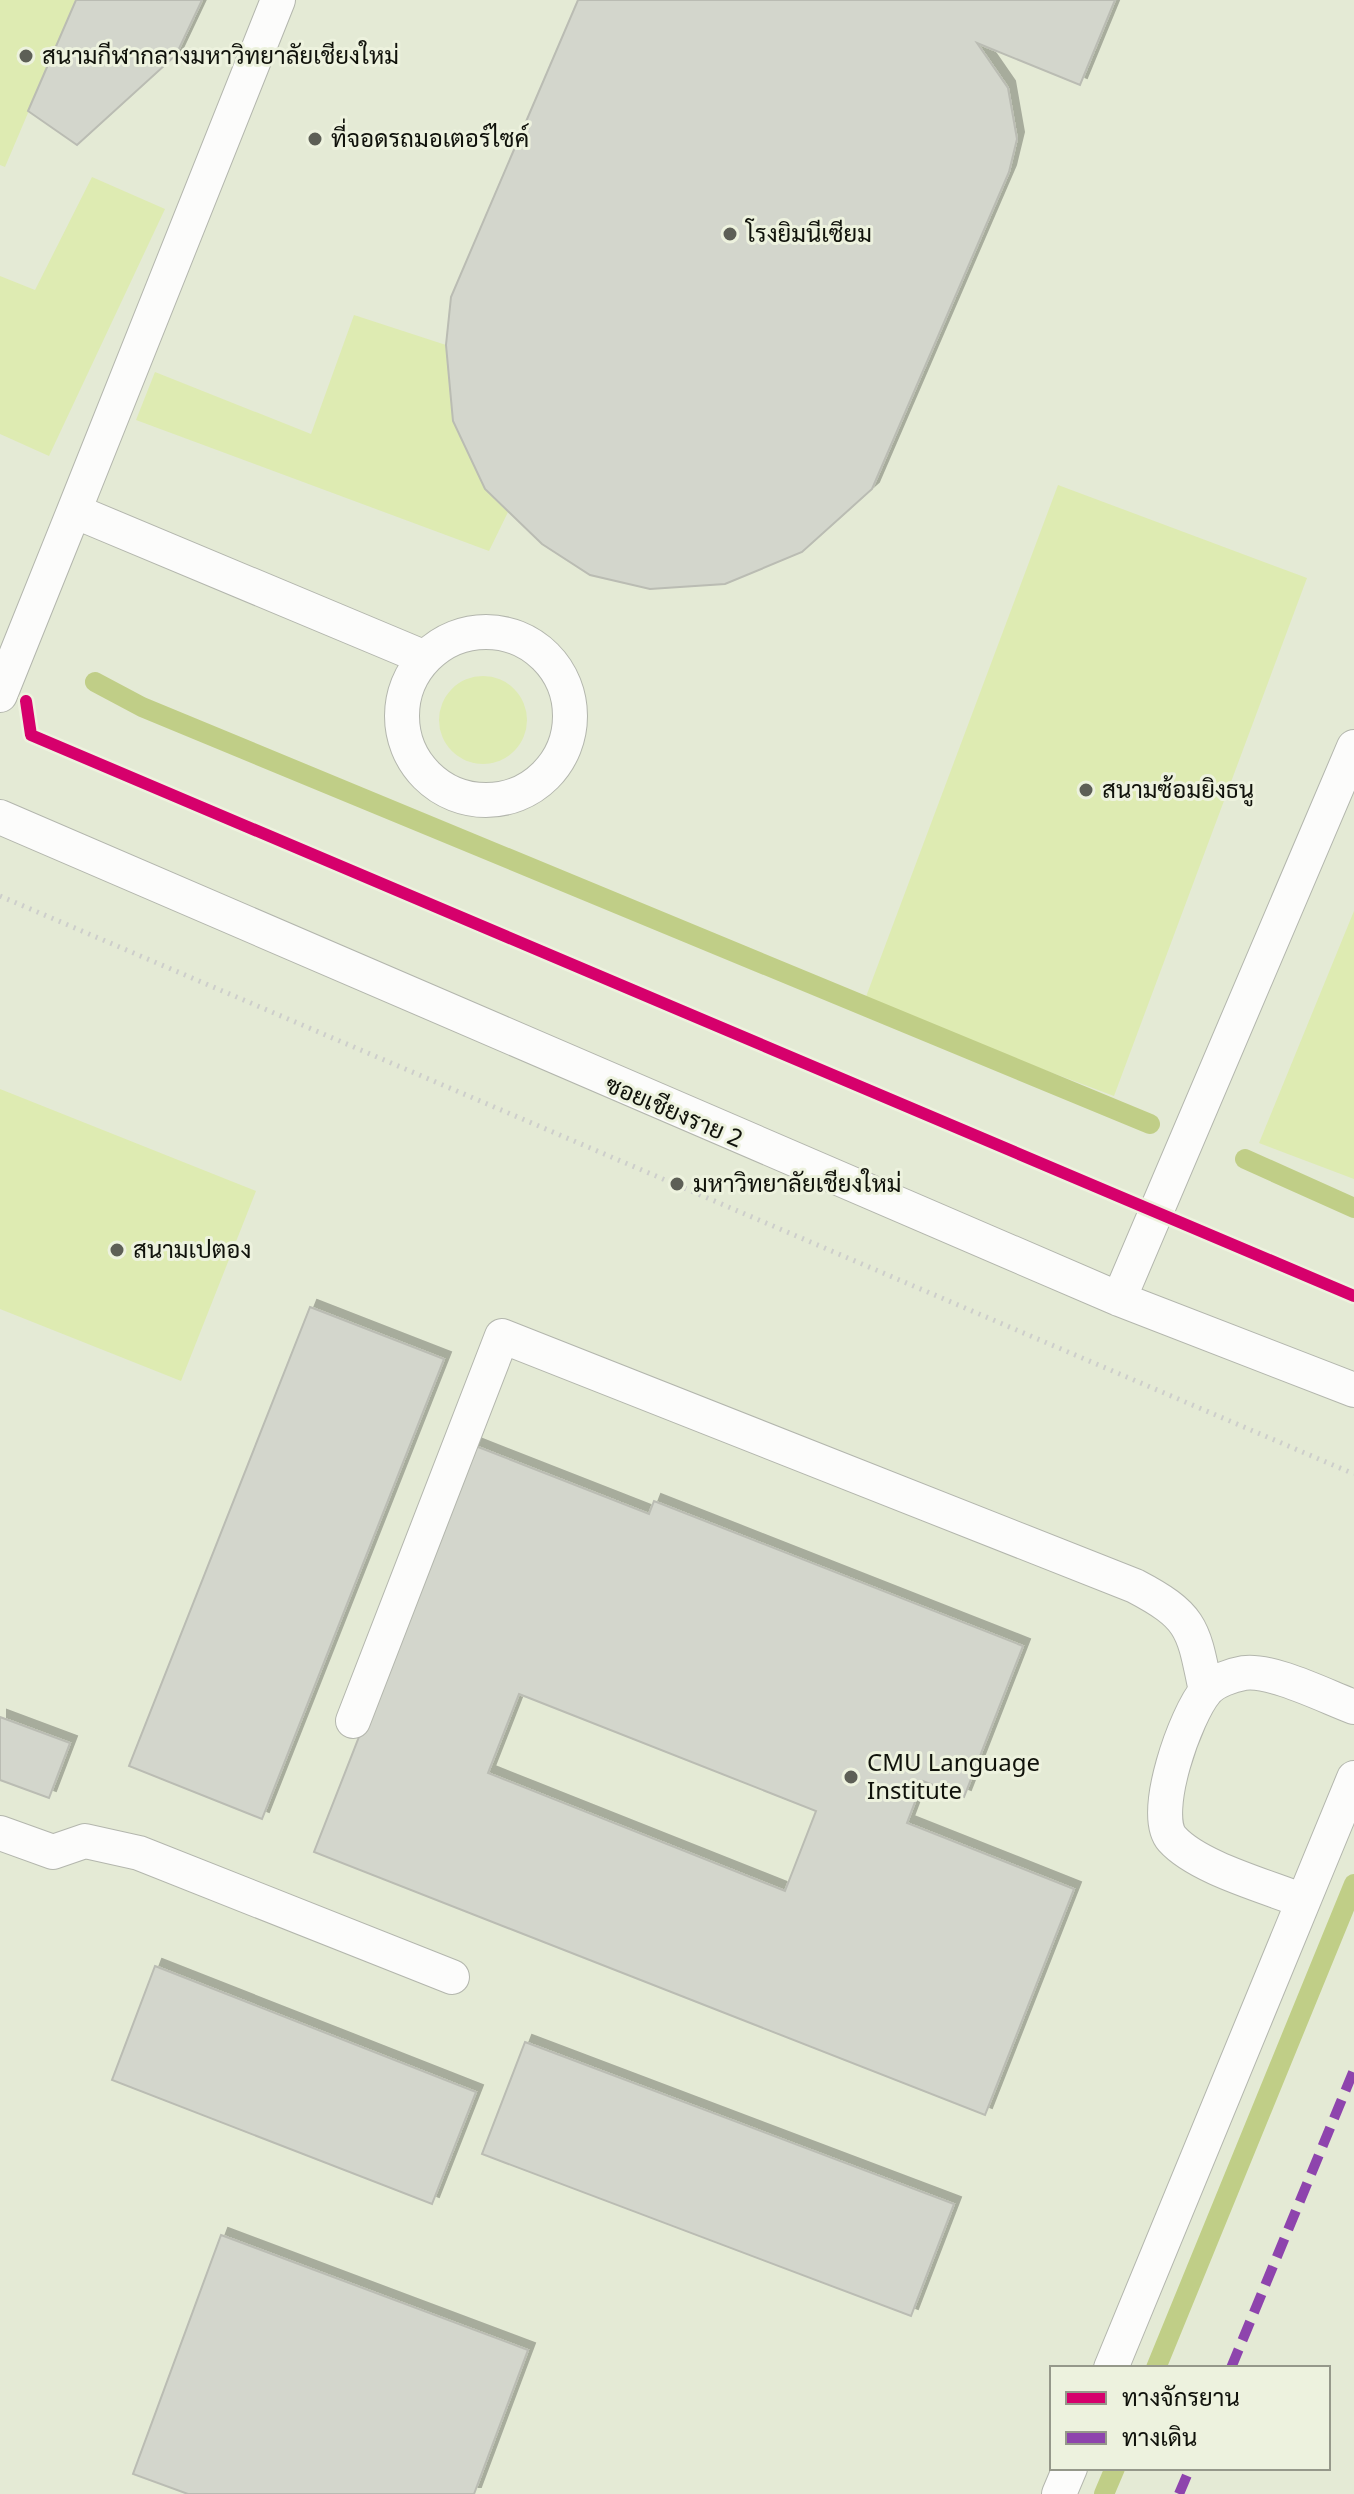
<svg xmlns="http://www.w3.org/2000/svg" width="1354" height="2494" font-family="'Noto Sans',Sarabun,sans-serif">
  <defs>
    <filter id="shadow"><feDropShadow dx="7" dy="-7" stdDeviation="0" flood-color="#0004"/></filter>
  </defs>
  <rect width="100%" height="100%" fill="#ebeee2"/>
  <!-- built -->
  <path fill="#e4ead5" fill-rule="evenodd" d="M 0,0 L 1354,0 L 1354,2494 L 0,2494 ZM 1052,2368 L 1328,2368 L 1328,2468 L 1052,2468 Z"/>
  <!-- green -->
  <path fill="#deebb2" d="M 0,0 L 76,0 L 5,167 L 0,165 Z
    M 92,177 L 165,209 L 49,456 L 0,434 L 0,276 L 35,290 Z
    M 354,315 L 446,345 L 453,421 L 485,489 L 508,512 L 489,551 L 136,420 L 155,372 L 311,434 Z
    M 1058,485 L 1307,578 L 1114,1096 L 864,1002 Z
    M439 720a44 44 0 1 1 88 0a44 44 0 1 1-88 0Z
    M 1354,911 L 1354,1179 L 1259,1143 Z
    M 0,1089 L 256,1191 L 181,1381 L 0,1309 Z"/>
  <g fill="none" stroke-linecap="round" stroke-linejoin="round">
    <!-- stream -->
    <path stroke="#c0ce87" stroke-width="20" d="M 95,682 L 142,707 L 1150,1124
      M 1245,1159 L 1354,1208
      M 1156,2368 L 1354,1884
      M 1104,2494 L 1115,2468"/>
  </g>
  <!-- building -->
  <path fill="#d3d6cc" stroke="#babcb3" stroke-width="2" fill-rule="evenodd" filter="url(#shadow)" d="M 76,0 L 202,0 L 176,55 L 77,145 L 28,111 Z
    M 578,0 L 1115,0 L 1080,85 L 977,43 L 1008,88 L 1017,139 L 1009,172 L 872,489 L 802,552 L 725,584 L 650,589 L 590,575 L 542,544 L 485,489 L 453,421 L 446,345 L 451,297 Z
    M 310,1307 L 444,1359 L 262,1819 L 129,1766 Z
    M 473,1445 L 649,1514 L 654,1501 L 1023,1646 L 964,1797 L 923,1781 L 907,1823 L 1074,1889 L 985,2115 L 314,1852 ZM 519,1694 L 816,1811 L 785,1891 L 488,1773 Z
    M 0,1717 L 70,1743 L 49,1798 L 0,1780 Z
    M 155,1966 L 476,2092 L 432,2204 L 112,2080 Z
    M 525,2042 L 954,2204 L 911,2316 L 482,2154 Z
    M 221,2235 L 528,2350 L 474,2494 L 188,2494 L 133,2474 Z"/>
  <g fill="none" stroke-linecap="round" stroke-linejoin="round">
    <defs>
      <path id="lane" d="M 74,511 L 278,0
        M402 716a84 84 0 1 1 168 0a84 84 0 1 1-168 0Z
        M 0,695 L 74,511 L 423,657
        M 0,817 L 1119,1299 L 1354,1390
        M 1119,1299 L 1354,747
        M 353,1721 L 502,1336 L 1135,1586 C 1194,1617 1193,1629 1206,1691
        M 0,1833 L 53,1852 L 85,1841 L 139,1853 L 452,1977
        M 1303,1901 C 1266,1886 1198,1868 1172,1839 C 1150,1814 1186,1714 1206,1691 C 1214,1681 1232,1675 1244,1673 C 1272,1669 1327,1697 1354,1707
        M 1111,2368 L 1354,1778
        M 1059,2494 L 1070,2468"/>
    </defs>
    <!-- lane casing -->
    <use href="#lane" stroke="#b3b6ad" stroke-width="36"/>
    <!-- path -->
    <path stroke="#cdcecb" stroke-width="5" stroke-dasharray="2 6" stroke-linecap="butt" d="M 0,896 L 1354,1474"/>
    <!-- lane -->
    <use href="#lane" stroke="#fcfcfb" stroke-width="34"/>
    <!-- quiet -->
    <path stroke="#8e44ad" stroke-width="10" stroke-dasharray="20 10" stroke-linecap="butt" d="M 1231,2368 L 1354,2070
      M 1179,2494 L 1190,2468"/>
    <defs>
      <path id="cycleway" d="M 26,701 L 31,735 L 1354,1296"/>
    </defs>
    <!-- cycleway casing -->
    <use href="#cycleway" stroke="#edf2de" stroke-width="17"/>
    <!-- cycleway -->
    <use href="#cycleway" stroke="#d6006c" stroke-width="12"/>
  </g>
  <!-- markers -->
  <g fill="#5d5f56" stroke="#edf2de" stroke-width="3">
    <circle cx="26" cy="56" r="8"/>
    <circle cx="315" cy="139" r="8"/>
    <circle cx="730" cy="234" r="8"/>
    <circle cx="1086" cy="790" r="8"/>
    <circle cx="677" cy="1184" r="8"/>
    <circle cx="117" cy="1250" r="8"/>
    <circle cx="851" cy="1777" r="8"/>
  </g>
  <g text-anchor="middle" stroke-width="6" stroke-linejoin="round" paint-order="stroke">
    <!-- poi labels -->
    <g font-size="24" fill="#10120b" stroke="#edf2de" text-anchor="start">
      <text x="42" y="64">สนามกีฬากลางมหาวิทยาลัยเชียงใหม่</text>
      <text x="331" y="147">ที่จอดรถมอเตอร์ไซค์</text>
      <text x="746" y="242">โรงยิมนีเซียม</text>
      <text x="1102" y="798">สนามซ้อมยิงธนู</text>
      <text x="693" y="1192">มหาวิทยาลัยเชียงใหม่</text>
      <text x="133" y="1258">สนามเปตอง</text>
      <text x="867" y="1771">CMU Language<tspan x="867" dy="28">Institute</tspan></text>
    </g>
    <!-- street labels -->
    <g font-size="24" fill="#10120b" stroke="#edf2de">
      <text transform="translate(674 1112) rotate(23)" y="8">ซอยเชียงราย 2</text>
    </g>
  </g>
  <!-- legend -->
  <rect x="1050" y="2366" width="280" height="104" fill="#edf2de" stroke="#95988a" stroke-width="2"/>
  <rect x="1066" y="2392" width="40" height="12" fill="#d6006c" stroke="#95988a" stroke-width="2"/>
  <text x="1122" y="2406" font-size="24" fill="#10120b">ทางจักรยาน</text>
  <rect x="1066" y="2432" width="40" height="12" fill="#8e44ad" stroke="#95988a" stroke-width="2"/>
  <text x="1122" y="2446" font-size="24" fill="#10120b">ทางเดิน</text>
</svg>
